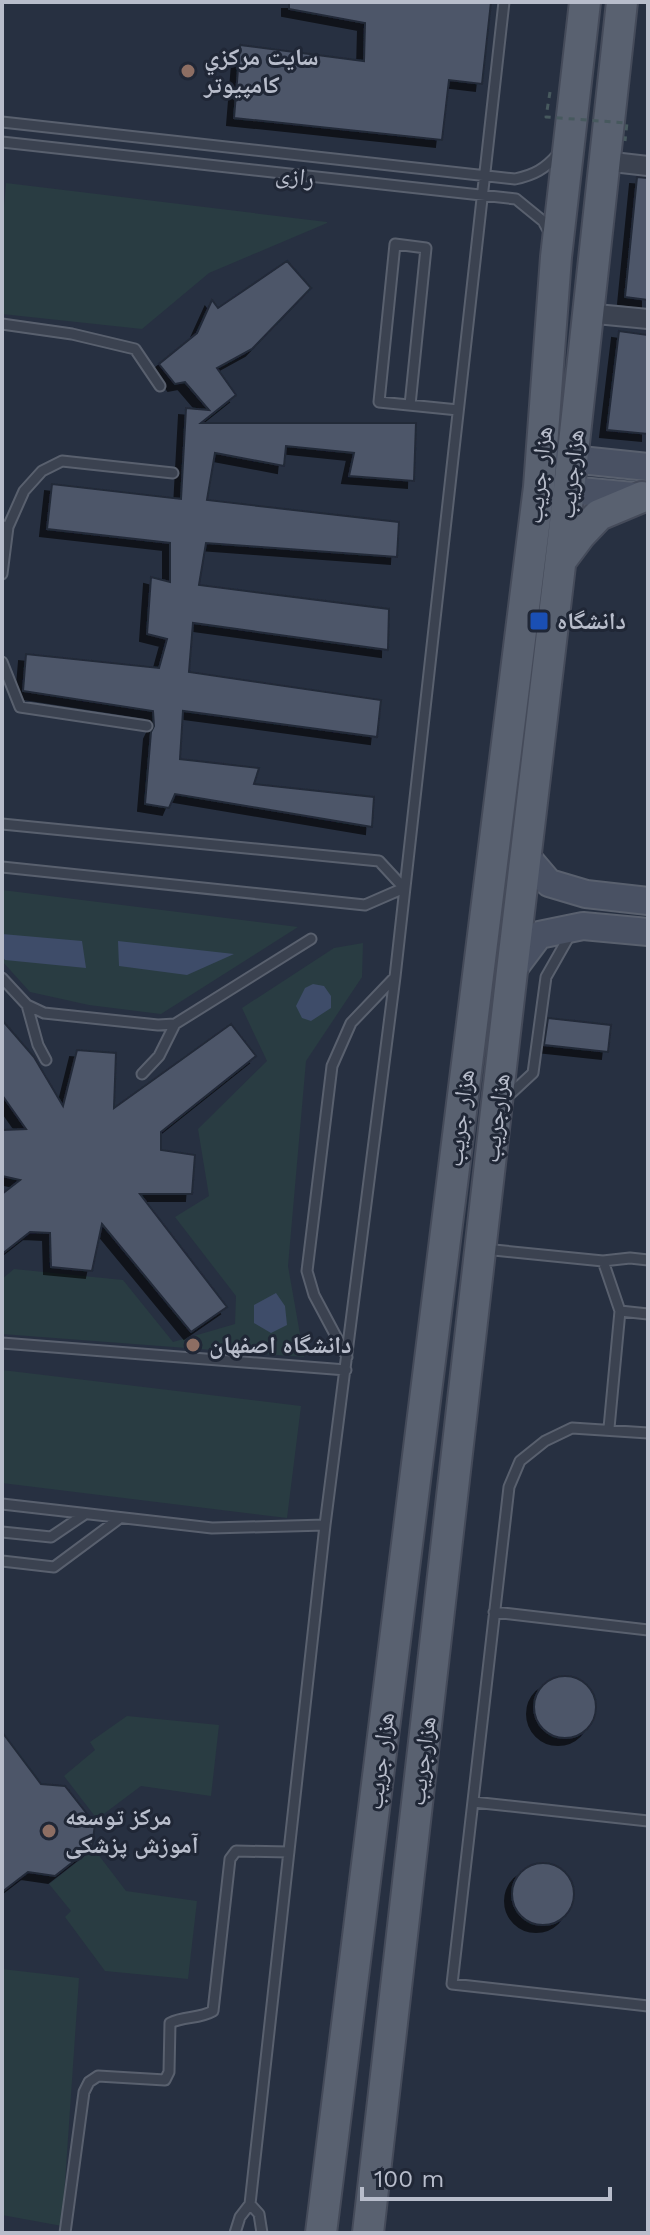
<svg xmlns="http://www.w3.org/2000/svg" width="650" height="2235" font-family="'Work Sans','Noto Naskh Arabic',sans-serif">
  <defs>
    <filter id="shadow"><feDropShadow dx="-7" dy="7" stdDeviation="0" flood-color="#0009"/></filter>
  </defs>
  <rect width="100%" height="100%" fill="#273041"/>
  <!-- green -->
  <path fill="#293c42" d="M 6,183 L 327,222 L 327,223 L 209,273 L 142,329 L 2,314 L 2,230 Z
    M 2,890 L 298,927 L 161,1014 L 89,1005 L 30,992 L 2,961 Z
    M 363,943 L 362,977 L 306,1061 L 288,1266 L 304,1357 L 2,1334 L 2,1279 L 14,1269 L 123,1280 L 173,1342 L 235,1324 L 236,1296 L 175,1217 L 209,1196 L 198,1129 L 267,1061 L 242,1008 L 334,948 Z
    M 2,1370 L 301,1406 L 287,1518 L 2,1483 Z
    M 127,1716 L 219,1725 L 211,1796 L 141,1786 L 97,1819 L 64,1776 L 95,1750 L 90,1742 Z
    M 94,1849 L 126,1891 L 197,1901 L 188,1979 L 105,1971 L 65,1917 L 71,1911 L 49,1884 Z
    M 2,1969 L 79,1978 L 62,2226 L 2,2215 Z"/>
  <!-- water -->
  <path fill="#3e4c69" d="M 2,934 L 82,941 L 86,968 L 5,960 L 2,956 Z
    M 118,941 L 234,954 L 187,975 L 119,966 Z
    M 313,984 L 324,986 L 331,996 L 331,1008 L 311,1021 L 302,1018 L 296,1006 L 305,988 Z
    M 276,1293 L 285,1306 L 287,1325 L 271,1333 L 254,1323 L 254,1305 Z"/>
  <!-- building -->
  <path fill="#4d5669" stroke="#222938" stroke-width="2" filter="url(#shadow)" d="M 289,2 L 491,2 L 482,84 L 449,80 L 442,140 L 234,118 L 240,45 L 364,61 L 365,23 L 289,9 Z
    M 637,177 L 648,178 L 648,300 L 625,297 Z
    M 287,261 L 311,288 L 252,349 L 217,368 L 236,395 L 201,423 L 416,423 L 414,481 L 349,476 L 354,453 L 286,446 L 284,466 L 215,453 L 207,500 L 399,522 L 397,557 L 206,543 L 199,585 L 389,609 L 388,650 L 193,623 L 189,672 L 381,700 L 377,737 L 183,711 L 180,759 L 259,768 L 254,784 L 374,797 L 372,827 L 175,794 L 169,808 L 145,804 L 151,732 L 154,726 L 153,711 L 23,691 L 26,654 L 159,668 L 167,639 L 147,634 L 151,577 L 170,582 L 170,543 L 47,529 L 52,484 L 181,499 L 186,408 L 209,410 L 185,382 L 175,384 L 159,364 L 197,333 L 212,300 L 218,308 Z
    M 619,331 L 648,335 L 648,434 L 607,430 Z
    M 548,1018 L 611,1025 L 608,1052 L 544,1045 Z
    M 2,1020 L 34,1057 L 63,1106 L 77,1050 L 116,1053 L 114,1108 L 231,1024 L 256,1056 L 161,1132 L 161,1150 L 195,1155 L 192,1194 L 140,1194 L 227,1307 L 191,1332 L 102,1224 L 92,1271 L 51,1267 L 50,1233 L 30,1232 L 2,1254 L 2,1194 L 20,1180 L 2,1176 L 2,1130 L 26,1129 L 2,1095 Z
    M534 1707a31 31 0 1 1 62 0a31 31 0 1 1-62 0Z
    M 2,1732 L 41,1784 L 65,1786 L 95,1824 L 92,1847 L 55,1876 L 28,1872 L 2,1892 Z
    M512 1894a31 31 0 1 1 62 0a31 31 0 1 1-62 0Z"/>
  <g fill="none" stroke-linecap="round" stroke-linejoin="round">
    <defs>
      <path id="lane" d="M 2,122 L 515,179 C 534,175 545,169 558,154
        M 2,142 L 516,199 L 543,221 L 549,232
        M 2,324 L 72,334 L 135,349 L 160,386
        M 410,405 L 426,248 L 395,244 L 379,402 L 458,410
        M 2,526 L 8,527 L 24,491 L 42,471 L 62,461 L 173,473
        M 2,574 L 8,527
        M 2,662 L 20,707 L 147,726
        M 2,824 L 379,861 L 404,888 L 365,905 L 2,867
        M 2,978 L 27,1005 L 44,1013 L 158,1025 L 175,1024 L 311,939
        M 27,1005 L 38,1045 L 46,1060
        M 142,1074 L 159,1056 L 175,1024
        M 506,1098 L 533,1073 L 546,977 L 571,933
        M 484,1249 L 603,1261 L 630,1258 L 648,1260
        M 603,1261 L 620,1311 L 609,1428
        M 620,1311 L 648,1314
        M 2,1343 L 346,1370
        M 347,1357 L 314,1295 L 307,1271 L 332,1066 L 351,1023 L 395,977
        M 648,1433 L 572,1428 L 545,1441 L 520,1461 L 509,1487 L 452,1984 L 648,2006
        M 2,1504 L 212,1528 L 325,1525
        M 2,1532 L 51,1537 L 85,1514
        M 2,1561 L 54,1567 L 120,1518
        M 494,1612 L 648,1630
        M 473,1802 L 648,1821
        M 250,2204 L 259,2214 L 262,2233
        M 65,2233 L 84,2092 L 89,2082 L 98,2076 L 165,2080 L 169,2072 L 170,2023 C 184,2016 199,2019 213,2011 L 230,1859 L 236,1851 L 289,1852
        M 235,2233 L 240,2217 L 250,2204 L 325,1525 L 395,977 L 504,2"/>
      <path id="street" d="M 604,161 L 648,166
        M 586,313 L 648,319"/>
      <path id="secondary" d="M 542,456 L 648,467
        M 548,488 L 644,497
        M 526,856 L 549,883 L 586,894 L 648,901
        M 512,971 L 539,935 L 583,926 L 648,932"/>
      <path id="primary" d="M 562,559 L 580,535 L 599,515 L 642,497
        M 321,2233 L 539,487 L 556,257 L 585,2
        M 368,2233 L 512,971 L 569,489 L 622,2"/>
    </defs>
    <!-- lane casing -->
    <use href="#lane" stroke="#59606e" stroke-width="13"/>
    <!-- street casing -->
    <use href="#street" stroke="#59606e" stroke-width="22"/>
    <!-- secondary casing -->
    <use href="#secondary" stroke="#59606e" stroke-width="30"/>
    <!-- primary casing -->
    <use href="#primary" stroke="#454b5a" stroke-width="34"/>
    <!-- lane -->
    <use href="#lane" stroke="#3b4250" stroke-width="9"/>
    <!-- street -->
    <use href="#street" stroke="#3b4250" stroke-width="18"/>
    <!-- secondary -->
    <use href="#secondary" stroke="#495163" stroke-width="26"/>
    <!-- primary -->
    <use href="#primary" stroke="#596170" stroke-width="30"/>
    <!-- path-bridge -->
    <path stroke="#47595e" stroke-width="3" stroke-dasharray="6 6" stroke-linecap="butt" d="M 550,92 L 546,117 L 627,123 L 625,141"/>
  </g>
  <!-- markers -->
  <g fill="#8d6e63" stroke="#202736" stroke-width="3">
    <circle cx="188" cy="71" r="8"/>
    <circle cx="193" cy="1345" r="8"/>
    <circle cx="49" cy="1831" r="8"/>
  </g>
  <rect fill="#1a4fb4" stroke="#202736" stroke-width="3" x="529" y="611" width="20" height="20" rx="4"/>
  <g text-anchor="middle" stroke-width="6" stroke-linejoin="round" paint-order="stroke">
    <!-- poi labels -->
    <g font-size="24" font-weight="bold" fill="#b8bdcb" stroke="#202736" text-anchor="start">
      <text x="204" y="65">سايت مرکزي<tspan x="204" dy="28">کامپيوتر</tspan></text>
      <text x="557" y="629">دانشگاه</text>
      <text x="209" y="1353">دانشگاه اصفهان</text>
      <text x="65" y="1825">مرکز توسعه<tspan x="65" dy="28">آموزش پزشکی</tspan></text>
    </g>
    <!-- street labels -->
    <g font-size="24" fill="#b8bdcb" stroke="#202736">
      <text transform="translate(295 176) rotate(7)" y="8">رازی</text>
      <text transform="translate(571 474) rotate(-84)" y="8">هزارجریب</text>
      <text transform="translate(539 475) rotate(-84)" y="8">هزار جریب</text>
      <text transform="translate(460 1118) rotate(-83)" y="8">هزار جریب</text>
      <text transform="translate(496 1118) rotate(-83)" y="8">هزارجریب</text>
      <text transform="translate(380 1761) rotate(-83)" y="8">هزار جریب</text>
      <text transform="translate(422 1761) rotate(-83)" y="8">هزارجریب</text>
    </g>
  </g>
  <!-- border -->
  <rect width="650" height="2235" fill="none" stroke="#b8bdcb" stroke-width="8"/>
  <!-- scale -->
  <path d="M362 2187v12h248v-12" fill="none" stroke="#b8bdcb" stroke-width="4"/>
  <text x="374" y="2187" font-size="24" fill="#b8bdcb" stroke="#202736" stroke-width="6" paint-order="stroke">100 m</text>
</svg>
